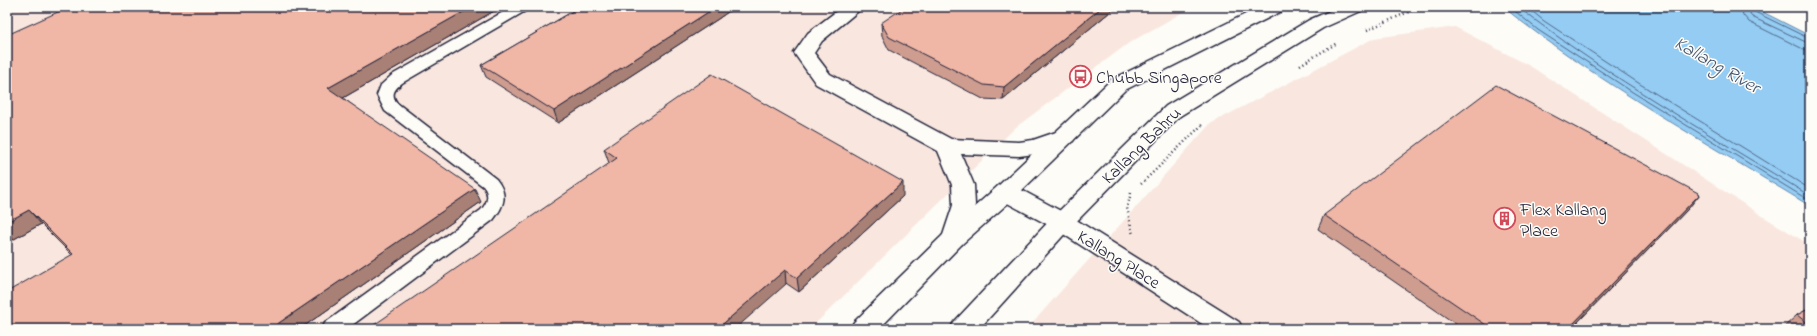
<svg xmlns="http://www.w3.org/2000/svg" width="1817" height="336" font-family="'Indie Flower',sans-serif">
  <rect width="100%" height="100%" fill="#fdfcf7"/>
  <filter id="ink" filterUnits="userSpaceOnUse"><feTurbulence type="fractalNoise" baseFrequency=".025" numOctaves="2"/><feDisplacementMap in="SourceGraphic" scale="8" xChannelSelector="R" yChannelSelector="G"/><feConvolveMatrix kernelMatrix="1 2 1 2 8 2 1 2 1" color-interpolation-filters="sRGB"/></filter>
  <g filter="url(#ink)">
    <!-- built -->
    <path fill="#f9e7df" d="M 7,7 L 1192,7 L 1129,43 L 1016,127 L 810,329 L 7,329 Z
      M 1455,27 L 1530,66 L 1761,215 L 1810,245 L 1810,329 L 1027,329 L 1210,124 L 1374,38 Z"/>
    <!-- water -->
    <path fill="#94ccf3" stroke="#6688a9" d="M 1503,7 L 1753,7 L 1810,36 L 1810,206 C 1707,143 1598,83 1503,7 Z"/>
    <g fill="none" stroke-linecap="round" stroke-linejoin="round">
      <!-- shore -->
      <path stroke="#506685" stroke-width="1" d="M 1510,7 L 1538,30 L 1634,93 L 1810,201
        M 1518,7 C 1609,78 1712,135 1810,196
        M 1527,7 L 1544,21 L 1640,84 L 1810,189
        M 1741,7 L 1743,15 L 1749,22 L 1803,49 L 1810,50
        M 1747,7 L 1752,17 L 1810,44
        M 1752,7 L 1755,12 L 1810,39"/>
      <defs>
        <path id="service" d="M 512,7 L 529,7 L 527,10 L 402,83 C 395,89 390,94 397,103 L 496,179 C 508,194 505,205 493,220 L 347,329 L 322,329 L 325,323 L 481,210 C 487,203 490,196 484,187 L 385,111 L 377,95 L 381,85 L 392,75 Z"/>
        <path id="minor" d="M 842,7 L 863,7 L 822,41 L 814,53 L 830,74 L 951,139 L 1019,142 L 1033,140 L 1065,129 L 1073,131 L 1076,136 L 1073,141 L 1035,154 L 1019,156 L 961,154 L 974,185 L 975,205 L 962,244 L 954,247 L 946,244 L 942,238 L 953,205 L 952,185 L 938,151 L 816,84 L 794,53 L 808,33 Z
          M 1006,184 L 1014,186 L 1070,216 L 1239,322 L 1243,329 L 1210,329 L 1054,228 L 998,198 L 995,192 L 998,186 Z"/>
        <path id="secondary" d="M 1260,7 L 1284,7 L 1282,11 L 1125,90 L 1014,198 L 962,244 L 879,329 L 850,329 L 854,322 L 946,232 L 998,186 L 1111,80 Z
          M 1339,7 L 1363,7 L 1361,11 L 1323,28 L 1180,116 L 1070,228 L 979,329 L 950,329 L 954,322 L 1054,216 L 1166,106 L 1309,20 Z"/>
      </defs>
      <!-- service casing -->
      <use href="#service" stroke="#22223b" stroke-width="3"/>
      <!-- minor casing -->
      <use href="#minor" stroke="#22223b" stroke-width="3"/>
      <!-- secondary casing -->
      <use href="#secondary" stroke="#22223b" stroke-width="3"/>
      <!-- path -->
      <path stroke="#22223b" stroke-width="2.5" stroke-dasharray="1 3" stroke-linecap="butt" d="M 1806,7 L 1810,9
        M 1367,30 L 1420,7
        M 1300,65 L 1337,43
        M 1141,184 L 1202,125
        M 1131,193 L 1127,208 L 1133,235
        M 1259,324 L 1267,329"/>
      <!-- service -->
      <use href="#service" fill="#fdfcf7" fill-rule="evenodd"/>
      <!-- minor -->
      <use href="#minor" fill="#fdfcf7" fill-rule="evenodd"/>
      <!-- secondary -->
      <use href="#secondary" fill="#fdfcf7" fill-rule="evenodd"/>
    </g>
    <!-- wall -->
    <path fill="#ce9d90" stroke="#22223b" d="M 69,7 L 501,7 L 343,98 L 481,202 L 300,329 L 7,329 L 72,255 L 41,224 L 7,243 Z
      M 580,7 L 735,7 L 718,19 L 558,123 L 486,77 L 481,65 Z
      M 1116,7 L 1003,100 L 983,99 L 889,50 L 882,36 L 881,23 Z
      M 604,149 L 903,196 L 799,292 L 609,163 Z
      M 1689,208 L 1571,329 L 1463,329 L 1318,229 L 1324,215 Z
      M 1810,308 L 1810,329 L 1785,329 L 1783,328 L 1797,315 Z"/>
    <!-- shaded-wall -->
    <path fill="#a88075" stroke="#22223b" d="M 472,7 L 501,7 L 336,102 L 328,88 Z
      M 716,7 L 735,7 L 718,19 L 558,123 L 554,111 Z
      M 1102,7 L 1116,7 L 1003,100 L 1004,87 Z
      M 903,182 L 903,196 L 799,292 L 797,278 Z
      M 475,189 L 481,202 L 300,329 L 270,329 Z
      M 1700,194 L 1689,208 L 1571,329 L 1568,329 Z
      M 29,210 L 41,224 L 7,243 L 7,222 Z
      M 785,270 L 786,284 L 735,329 L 717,329 Z"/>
    <!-- building -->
    <path fill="#f0b7a7" stroke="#22223b" d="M 69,7 L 472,7 L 328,88 L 475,189 L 270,329 L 7,329 L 7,292 L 73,254 L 29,210 L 7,222 L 7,35 Z
      M 580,7 L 716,7 L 554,111 L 481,65 Z
      M 905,7 L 1102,7 L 1004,87 L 984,85 L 889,37 L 881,23 Z
      M 712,74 L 903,182 L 797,278 L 785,270 L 717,329 L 368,329 L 617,158 L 604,149 Z
      M 1496,85 L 1700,194 L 1568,329 L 1492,329 L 1324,215 Z
      M 1810,308 L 1810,325 L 1797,315 Z"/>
  </g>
  <!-- icons -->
  <defs>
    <symbol id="bus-ring" viewBox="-11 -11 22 22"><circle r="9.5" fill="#fdfcf7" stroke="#d1495b" stroke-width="1.5"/><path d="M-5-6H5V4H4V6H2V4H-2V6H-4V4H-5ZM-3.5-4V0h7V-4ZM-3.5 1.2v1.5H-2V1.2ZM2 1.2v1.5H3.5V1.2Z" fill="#d1495b"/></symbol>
    <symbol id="building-ring" viewBox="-11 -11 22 22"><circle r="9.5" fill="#fdfcf7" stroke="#d1495b" stroke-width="1.5"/><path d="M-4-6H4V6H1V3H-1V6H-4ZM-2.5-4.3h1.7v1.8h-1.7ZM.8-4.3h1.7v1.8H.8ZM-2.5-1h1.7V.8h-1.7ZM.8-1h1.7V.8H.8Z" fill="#d1495b"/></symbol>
  </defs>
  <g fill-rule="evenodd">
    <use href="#bus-ring" x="1068" y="64" width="25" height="25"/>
    <use href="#building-ring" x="1492" y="206" width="25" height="25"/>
  </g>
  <g text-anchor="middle" stroke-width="3" stroke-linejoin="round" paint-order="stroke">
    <!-- poi labels -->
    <g font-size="18" fill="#22223b" stroke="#fdfcf7" text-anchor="start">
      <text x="1096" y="83">Chubb Singapore</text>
      <text x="1520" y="215">Flex Kallang<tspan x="1520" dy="21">Place</tspan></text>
    </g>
    <!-- street labels -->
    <g font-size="18" fill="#22223b" stroke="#fdfcf7">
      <text transform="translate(1141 145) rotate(-44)" y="6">Kallang Bahru</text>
      <text transform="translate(1119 259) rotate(32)" y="6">Kallang Place</text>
    </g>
    <!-- water labels -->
    <g font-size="19" font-style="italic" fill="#445572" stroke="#fdfcf7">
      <text transform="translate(1718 64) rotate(30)" y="7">Kallang River</text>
    </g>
  </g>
  <!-- margin -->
  <rect width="1817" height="336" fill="none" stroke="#fdfcf7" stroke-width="24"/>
  <rect x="12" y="12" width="1793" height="312" fill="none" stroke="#22223b" stroke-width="1.5" filter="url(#ink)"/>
</svg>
